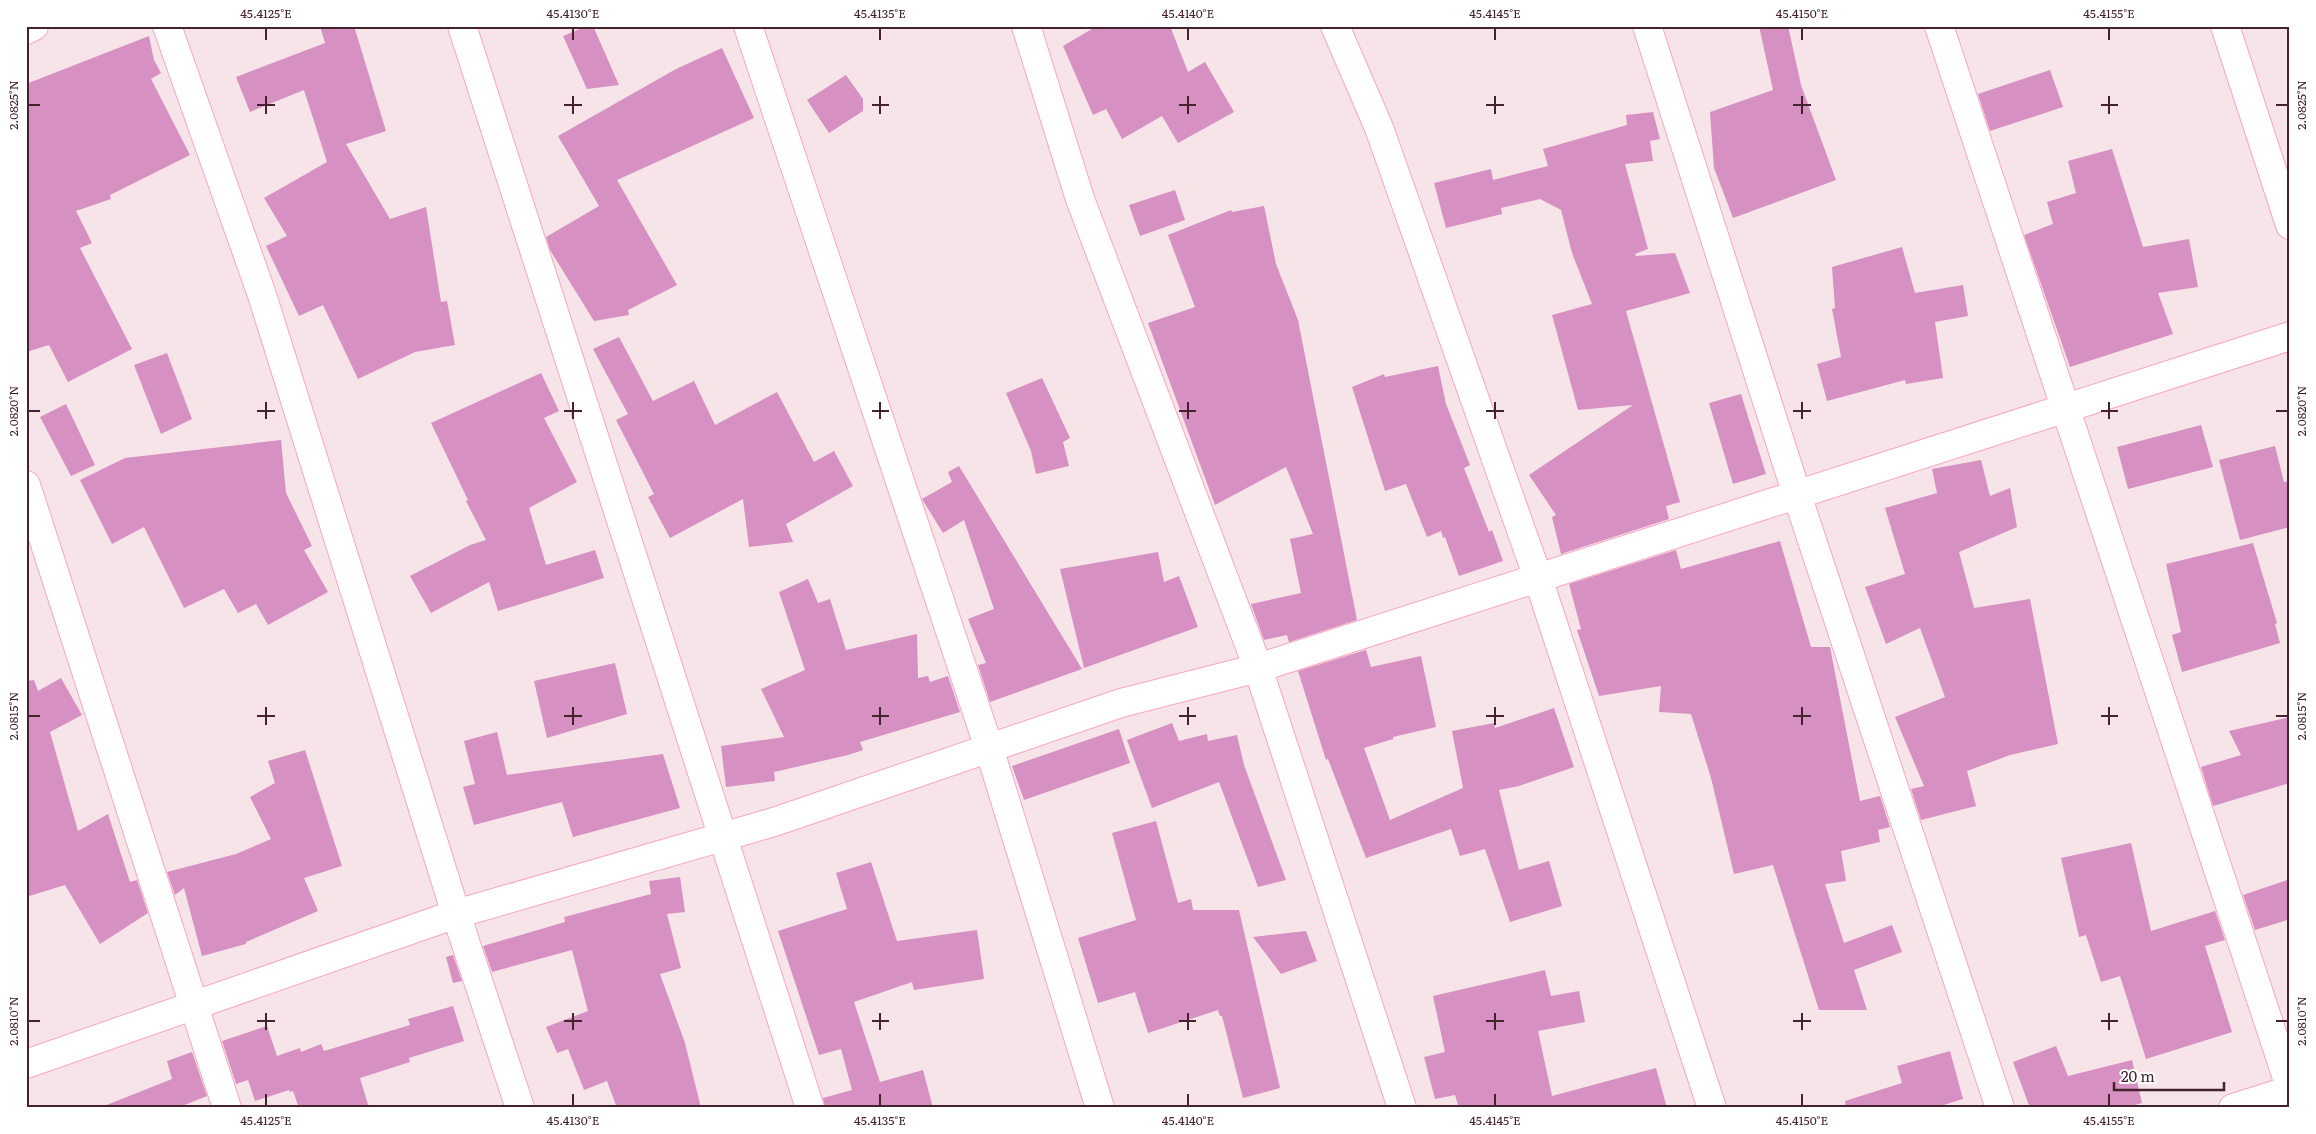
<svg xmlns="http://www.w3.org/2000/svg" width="2316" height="1134" font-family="Literata,serif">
  <rect width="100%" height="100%" fill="#f6e4e9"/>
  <!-- building -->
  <path fill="#d690c1" d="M 320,26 L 354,26 L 386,131 L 346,144 L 390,219 L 426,207 L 441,302 L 447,301 L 455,345 L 415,352 L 358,379 L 323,305 L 299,316 L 266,246 L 287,236 L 264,198 L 327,162 L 304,90 L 250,112 L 236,77 L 325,43 Z
    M 587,26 L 593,26 L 619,85 L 587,89 L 563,36 Z
    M 1097,26 L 1170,26 L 1188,72 L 1205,62 L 1234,112 L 1178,143 L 1162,116 L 1122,139 L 1106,109 L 1093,115 L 1063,46 Z
    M 1759,26 L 1788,26 L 1801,85 L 1836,180 L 1733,218 L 1714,168 L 1710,112 L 1773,90 Z
    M 149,36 L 154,60 L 161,73 L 151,79 L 190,155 L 110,195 L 111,199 L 76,211 L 92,243 L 80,248 L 132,349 L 68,382 L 49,345 L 26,352 L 26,84 Z
    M 722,48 L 754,118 L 617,180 L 677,285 L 628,310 L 629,315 L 594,321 L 550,250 L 546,237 L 599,206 L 558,136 L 676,69 Z
    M 2050,70 L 2063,107 L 1990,131 L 1978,94 Z
    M 846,75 L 863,99 L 863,111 L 829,133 L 807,100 Z
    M 1653,112 L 1660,139 L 1650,141 L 1653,161 L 1625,164 L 1648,249 L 1635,254 L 1636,256 L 1675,253 L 1690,293 L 1626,311 L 1680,502 L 1666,506 L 1669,519 L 1561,554 L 1552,517 L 1556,515 L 1529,475 L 1633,405 L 1578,410 L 1552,315 L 1592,304 L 1572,253 L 1561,210 L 1540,199 L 1501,208 L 1502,214 L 1446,228 L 1434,183 L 1491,169 L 1493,180 L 1548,166 L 1543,149 L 1627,125 L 1626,115 Z
    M 2112,149 L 2143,247 L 2189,239 L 2198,287 L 2158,293 L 2173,334 L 2070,367 L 2024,235 L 2053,224 L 2047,202 L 2076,193 L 2068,161 Z
    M 1175,190 L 1185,220 L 1140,236 L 1129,205 Z
    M 1264,206 L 1276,264 L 1298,320 L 1357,620 L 1289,642 L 1287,635 L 1264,640 L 1251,604 L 1301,593 L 1290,539 L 1313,534 L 1286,467 L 1215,505 L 1148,323 L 1195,307 L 1168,235 L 1231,210 L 1232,212 Z
    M 1902,247 L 1915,293 L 1963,285 L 1968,316 L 1935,322 L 1943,378 L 1906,384 L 1905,380 L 1827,401 L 1817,364 L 1841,357 L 1832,309 L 1835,308 L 1832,267 Z
    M 619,337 L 653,401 L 694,381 L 715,425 L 777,392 L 814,462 L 834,451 L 853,486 L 786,524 L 793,542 L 749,547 L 743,499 L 670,538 L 648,497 L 654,494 L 616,420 L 628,414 L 593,349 Z
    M 167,353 L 192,419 L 161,434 L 134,365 Z
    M 1438,366 L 1446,404 L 1470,465 L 1464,468 L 1489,532 L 1492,530 L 1503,561 L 1459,576 L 1445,537 L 1443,538 L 1441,531 L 1427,537 L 1406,484 L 1385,491 L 1352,387 L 1384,374 L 1385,377 Z
    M 541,373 L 559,411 L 544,418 L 577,482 L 529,508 L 546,565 L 595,550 L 604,578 L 498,611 L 489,582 L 431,613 L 410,576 L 470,545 L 486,540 L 466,501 L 468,500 L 431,423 Z
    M 1042,378 L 1070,438 L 1063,442 L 1069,466 L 1036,474 L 1031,451 L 1006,393 Z
    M 1741,394 L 1766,474 L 1733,484 L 1709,403 Z
    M 66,404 L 95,465 L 71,476 L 40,417 Z
    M 2201,425 L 2213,467 L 2128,489 L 2117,447 Z
    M 281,440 L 286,493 L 312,546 L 304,550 L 328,592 L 268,625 L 256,604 L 238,613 L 224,589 L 184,608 L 144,527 L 112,544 L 80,480 L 125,458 Z
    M 2275,446 L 2284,482 L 2290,481 L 2290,527 L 2240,540 L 2219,460 Z
    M 1981,460 L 1990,496 L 2010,488 L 2017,527 L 1959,552 L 1974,608 L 2030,599 L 2058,744 L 2010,755 L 1967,771 L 1976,806 L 1921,820 L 1911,789 L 1924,786 L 1895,717 L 1945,697 L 1920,628 L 1886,644 L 1865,587 L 1905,574 L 1885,508 L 1937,493 L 1932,469 Z
    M 959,466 L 1082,669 L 990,702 L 978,665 L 986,663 L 968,619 L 994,609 L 964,520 L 943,533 L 922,499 L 952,482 L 948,472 Z
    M 1780,541 L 1811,647 L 1830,647 L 1860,801 L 1880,796 L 1890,827 L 1878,830 L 1880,842 L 1841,851 L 1846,881 L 1825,884 L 1844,943 L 1892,925 L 1902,952 L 1854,970 L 1867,1010 L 1819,1010 L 1773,865 L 1734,874 L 1711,778 L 1691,714 L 1659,712 L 1661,686 L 1599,696 L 1577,630 L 1581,629 L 1569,584 L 1676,550 L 1681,569 Z
    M 2253,543 L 2277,623 L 2275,624 L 2280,643 L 2182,672 L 2172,635 L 2181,632 L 2166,564 Z
    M 1158,552 L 1164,582 L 1179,576 L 1198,627 L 1084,668 L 1060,569 Z
    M 808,579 L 818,603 L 830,599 L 846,650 L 917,634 L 918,678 L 928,676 L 930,682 L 948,676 L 960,712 L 860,742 L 863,750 L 848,755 L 774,772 L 775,781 L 726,787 L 721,746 L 784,737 L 761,689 L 805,670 L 779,592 Z
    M 1366,650 L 1371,667 L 1421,656 L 1436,727 L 1393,737 L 1393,739 L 1364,748 L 1390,820 L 1463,788 L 1452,731 L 1494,723 L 1495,728 L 1554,708 L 1574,767 L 1519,786 L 1499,790 L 1519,870 L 1549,861 L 1562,906 L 1510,922 L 1485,849 L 1460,856 L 1451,829 L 1366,858 L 1328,759 L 1326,760 L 1298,671 Z
    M 615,663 L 627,714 L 547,738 L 534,681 Z
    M 61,678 L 82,715 L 50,732 L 78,831 L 108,814 L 130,882 L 137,880 L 148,913 L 100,944 L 65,885 L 26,897 L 26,681 L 34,680 L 38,691 Z
    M 2290,717 L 2290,783 L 2213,806 L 2201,767 L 2241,755 L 2229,731 Z
    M 1172,723 L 1179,741 L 1207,734 L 1208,741 L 1237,735 L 1244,765 L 1286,880 L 1258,887 L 1219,782 L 1152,808 L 1127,740 Z
    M 1119,729 L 1130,763 L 1024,800 L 1012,766 Z
    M 497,732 L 507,775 L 663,754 L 680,808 L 573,837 L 562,802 L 474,825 L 463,787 L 475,784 L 464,741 Z
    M 305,750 L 342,866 L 304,878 L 318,911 L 246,942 L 246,944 L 202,956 L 184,888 L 175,895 L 167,872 L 236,854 L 271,839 L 250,797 L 275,783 L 268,761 Z
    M 1156,821 L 1178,903 L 1191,899 L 1193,910 L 1239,910 L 1280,1088 L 1243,1098 L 1222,1016 L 1220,1016 L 1218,1010 L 1148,1033 L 1135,992 L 1098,1003 L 1078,938 L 1136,920 L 1112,833 Z
    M 2131,843 L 2151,931 L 2215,911 L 2225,940 L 2205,946 L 2232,1032 L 2146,1059 L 2120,976 L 2101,982 L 2086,935 L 2079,937 L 2061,858 Z
    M 871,862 L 897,941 L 977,930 L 984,979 L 914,990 L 912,982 L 854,1002 L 880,1082 L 923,1070 L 933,1108 L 825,1108 L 823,1098 L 852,1090 L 841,1049 L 819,1055 L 778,931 L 847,909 L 836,873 Z
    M 680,877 L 685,912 L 667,914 L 681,968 L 660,974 L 685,1043 L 701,1108 L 617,1108 L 607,1081 L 584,1090 L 568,1049 L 557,1053 L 546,1027 L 588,1011 L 572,950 L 492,972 L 483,946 L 565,922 L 564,917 L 651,894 L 649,881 Z
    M 2290,879 L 2290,919 L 2255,930 L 2243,895 Z
    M 1306,931 L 1317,961 L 1281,974 L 1253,937 Z
    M 453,955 L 462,981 L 453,983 L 446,957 Z
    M 1545,970 L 1551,996 L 1579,991 L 1585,1022 L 1538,1031 L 1552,1096 L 1656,1068 L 1667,1108 L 1459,1108 L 1455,1095 L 1435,1099 L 1424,1057 L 1445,1052 L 1433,996 Z
    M 453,1006 L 464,1041 L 409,1058 L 410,1062 L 360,1078 L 369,1108 L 299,1108 L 293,1091 L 290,1092 L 289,1090 L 255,1101 L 248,1080 L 236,1084 L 222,1041 L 267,1026 L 277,1056 L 300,1048 L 301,1052 L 321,1044 L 324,1051 L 410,1025 L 408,1019 Z
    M 2056,1046 L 2068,1076 L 2132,1060 L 2142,1103 L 2124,1108 L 2030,1108 L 2013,1062 Z
    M 1950,1051 L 1963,1099 L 1934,1108 L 1846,1108 L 1845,1101 L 1902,1083 L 1897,1066 Z
    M 192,1052 L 207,1096 L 177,1108 L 104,1108 L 104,1106 L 172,1079 L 167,1061 Z"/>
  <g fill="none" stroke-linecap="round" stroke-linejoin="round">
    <defs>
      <path id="minor" d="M 167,26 L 262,295 L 456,914 L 520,1108
        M 462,26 L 810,1108
        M 748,26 L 989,748 L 1100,1108
        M 1026,26 L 1080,199 L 1258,668 L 1402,1108
        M 1335,26 L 1379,128 L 1538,578 L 1712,1108
        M 1647,26 L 1797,495 L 2000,1108
        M 1939,26 L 2290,1087
        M 2225,26 L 2290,225
        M 26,30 L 34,26
        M 26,485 L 227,1108
        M 26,1064 L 456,914 L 774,822 L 1121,703 L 1258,668 L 2290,336
        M 2233,1108 L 2290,1090"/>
    </defs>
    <!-- minor casing -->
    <use href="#minor" stroke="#fba5c1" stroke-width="30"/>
    <!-- minor -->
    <use href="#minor" stroke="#fff" stroke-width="28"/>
  </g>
  <!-- ticks -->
  <path fill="none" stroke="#44222e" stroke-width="2" d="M 266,28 L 266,40M 573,28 L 573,40M 880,28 L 880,40M 1188,28 L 1188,40M 1495,28 L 1495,40M 1802,28 L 1802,40M 2109,28 L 2109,40M 266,96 L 266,114M 573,96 L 573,114M 880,96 L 880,114M 1188,96 L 1188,114M 1495,96 L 1495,114M 1802,96 L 1802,114M 2109,96 L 2109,114M 28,105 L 40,105M 257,105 L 275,105M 564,105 L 582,105M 872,105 L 889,105M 1179,105 L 1196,105M 1486,105 L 1504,105M 1793,105 L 1811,105M 2101,105 L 2118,105M 2276,105 L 2288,105M 266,402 L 266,419M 573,402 L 573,419M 880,402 L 880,419M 1188,402 L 1188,419M 1495,402 L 1495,419M 1802,402 L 1802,419M 2109,402 L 2109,419M 28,411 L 40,411M 257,411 L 275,411M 564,411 L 582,411M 872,411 L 889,411M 1179,411 L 1196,411M 1486,411 L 1504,411M 1793,411 L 1811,411M 2101,411 L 2118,411M 2276,411 L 2288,411M 266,707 L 266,725M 573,707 L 573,725M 880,707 L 880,725M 1188,707 L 1188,725M 1495,707 L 1495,725M 1802,707 L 1802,725M 2109,707 L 2109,725M 28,716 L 40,716M 257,716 L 275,716M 564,716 L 582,716M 872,716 L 889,716M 1179,716 L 1196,716M 1486,716 L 1504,716M 1793,716 L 1811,716M 2101,716 L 2118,716M 2276,716 L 2288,716M 266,1013 L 266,1030M 573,1013 L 573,1030M 880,1013 L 880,1030M 1188,1013 L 1188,1030M 1495,1013 L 1495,1030M 1802,1013 L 1802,1030M 2109,1013 L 2109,1030M 28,1021 L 40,1021M 257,1021 L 275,1021M 564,1021 L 582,1021M 872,1021 L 889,1021M 1179,1021 L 1196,1021M 1486,1021 L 1504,1021M 1793,1021 L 1811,1021M 2101,1021 L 2118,1021M 2276,1021 L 2288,1021M 266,1094 L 266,1106M 573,1094 L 573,1106M 880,1094 L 880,1106M 1188,1094 L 1188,1106M 1495,1094 L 1495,1106M 1802,1094 L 1802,1106M 2109,1094 L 2109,1106"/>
  <!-- border -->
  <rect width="2316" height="1134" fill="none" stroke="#ffffff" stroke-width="55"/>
  <!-- scale -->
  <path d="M2114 1082v8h110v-8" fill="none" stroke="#44222e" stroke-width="2.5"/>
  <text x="2121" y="1082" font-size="15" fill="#44222e" stroke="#ffffff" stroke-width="4" paint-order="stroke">20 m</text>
  <rect x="28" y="28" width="2260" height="1078" fill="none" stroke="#44222e" stroke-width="2"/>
  <g font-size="12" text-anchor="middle" fill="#44222e">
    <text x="266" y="18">45.4125°E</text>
    <text x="573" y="18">45.4130°E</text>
    <text x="880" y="18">45.4135°E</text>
    <text x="1188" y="18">45.4140°E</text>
    <text x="1495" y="18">45.4145°E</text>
    <text x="1802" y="18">45.4150°E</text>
    <text x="2109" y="18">45.4155°E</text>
    <text transform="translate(14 105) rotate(-90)" y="4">2.0825°N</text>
    <text transform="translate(2302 105) rotate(-90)" y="4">2.0825°N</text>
    <text transform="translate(14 411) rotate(-90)" y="4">2.0820°N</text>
    <text transform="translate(2302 411) rotate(-90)" y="4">2.0820°N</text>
    <text transform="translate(14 716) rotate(-90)" y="4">2.0815°N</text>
    <text transform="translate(2302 716) rotate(-90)" y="4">2.0815°N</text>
    <text transform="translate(14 1021) rotate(-90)" y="4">2.0810°N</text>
    <text transform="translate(2302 1021) rotate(-90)" y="4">2.0810°N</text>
    <text x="266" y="1125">45.4125°E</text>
    <text x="573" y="1125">45.4130°E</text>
    <text x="880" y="1125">45.4135°E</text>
    <text x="1188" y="1125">45.4140°E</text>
    <text x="1495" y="1125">45.4145°E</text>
    <text x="1802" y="1125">45.4150°E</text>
    <text x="2109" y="1125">45.4155°E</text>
  </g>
</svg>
